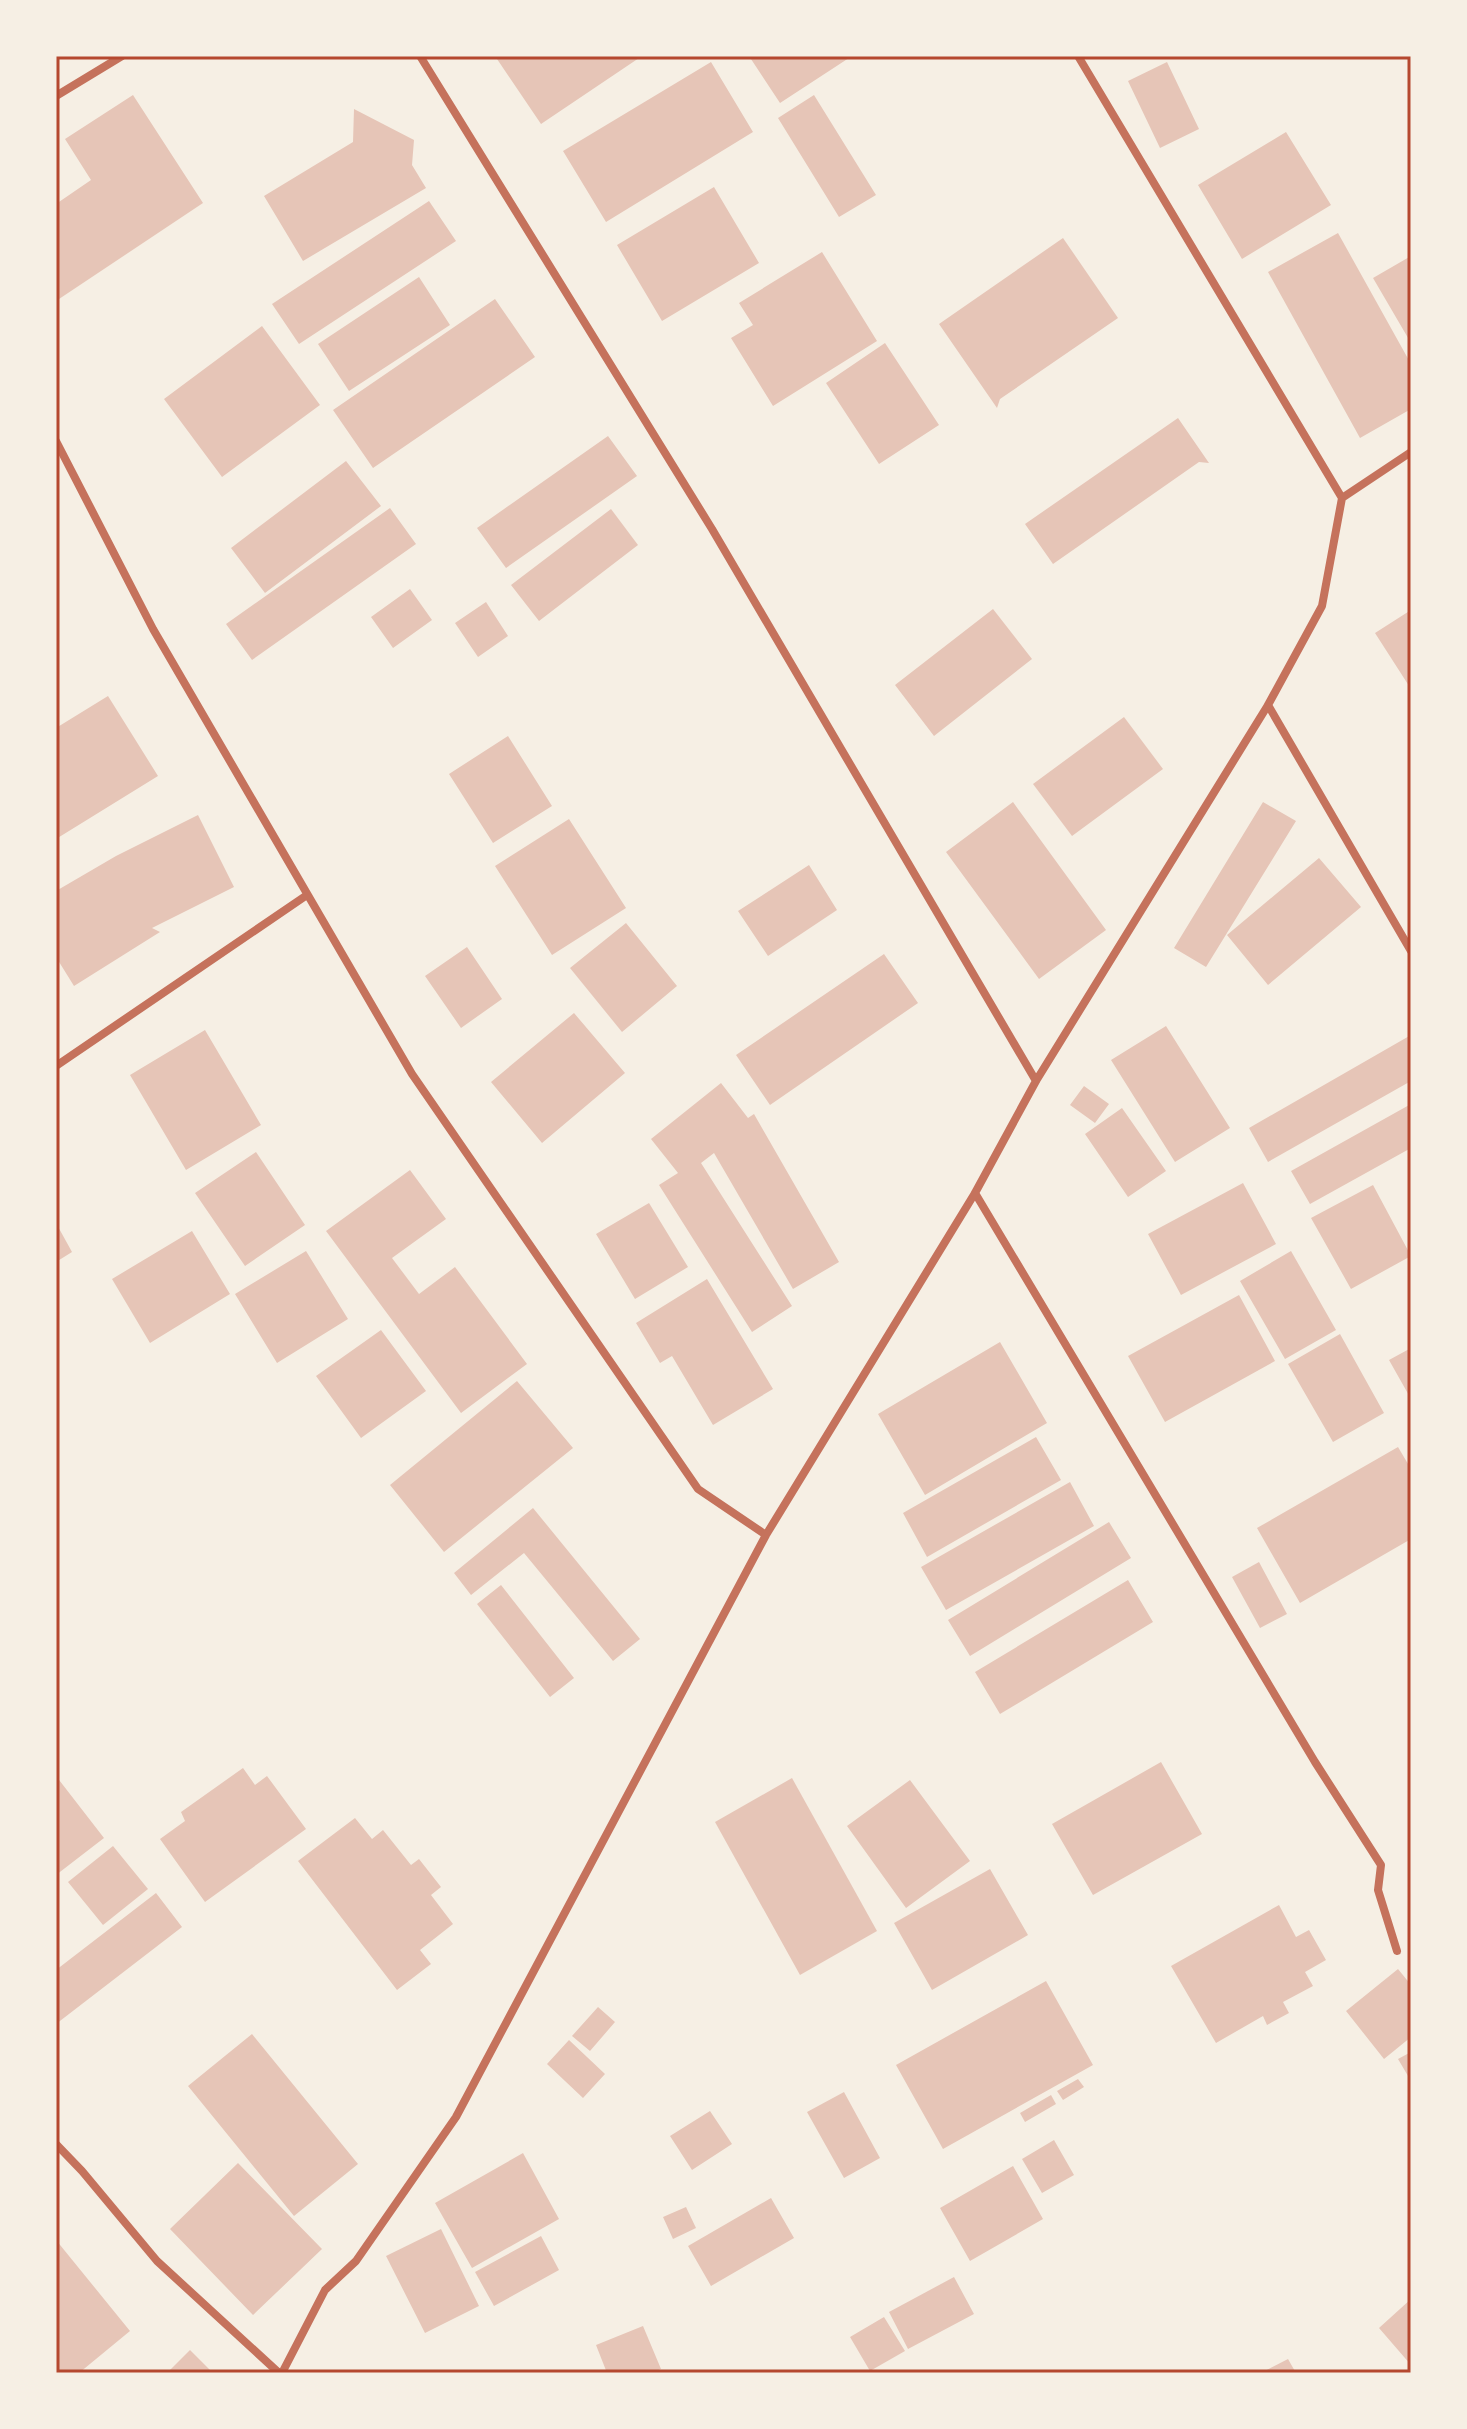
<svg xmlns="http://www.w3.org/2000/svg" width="1467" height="2429" font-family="Karla,sans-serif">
  <rect width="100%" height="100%" fill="#f6efe4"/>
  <!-- building -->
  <path fill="#e6c5b7" d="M 501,56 L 642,56 L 541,124 L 497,59 Z
    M 749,56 L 852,56 L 780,103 Z
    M 711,62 L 753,132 L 606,222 L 563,151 Z
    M 1167,62 L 1199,129 L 1160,148 L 1128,81 Z
    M 133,95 L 203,203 L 59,299 L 56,294 L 56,204 L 91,180 L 65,139 Z
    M 814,95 L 876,195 L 839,217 L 778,118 Z
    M 354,109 L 414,140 L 412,165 L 426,188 L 303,261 L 264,196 L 353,142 Z
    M 1286,132 L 1331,205 L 1242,259 L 1198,185 Z
    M 714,187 L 759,263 L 662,321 L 617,245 Z
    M 429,201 L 456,241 L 299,344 L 272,304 Z
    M 1338,233 L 1411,364 L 1411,409 L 1360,438 L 1268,272 Z
    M 1063,238 L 1118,318 L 1000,399 L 997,408 L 939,324 Z
    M 822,252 L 877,341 L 773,406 L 731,338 L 753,325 L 739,303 Z
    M 1411,256 L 1411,343 L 1373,278 Z
    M 419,277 L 450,325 L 349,391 L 318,344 Z
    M 495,299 L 535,357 L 373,468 L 333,410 Z
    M 262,326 L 320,405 L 222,477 L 164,399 Z
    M 885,343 L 939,425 L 879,464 L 826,383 Z
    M 1178,418 L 1209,463 L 1199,462 L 1053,564 L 1025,524 Z
    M 608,436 L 637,476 L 506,568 L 477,528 Z
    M 346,461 L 381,506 L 265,593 L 231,548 Z
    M 390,508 L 416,544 L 252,660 L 226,624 Z
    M 611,509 L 638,545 L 539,621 L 511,585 Z
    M 410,589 L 432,620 L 393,648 L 371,617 Z
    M 486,602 L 508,636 L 478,657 L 455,623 Z
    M 993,609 L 1032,659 L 934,736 L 895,685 Z
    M 1411,610 L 1411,689 L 1375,633 Z
    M 108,696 L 158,776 L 56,839 L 56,728 Z
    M 1124,717 L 1163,769 L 1072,836 L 1033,784 Z
    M 508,736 L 552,806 L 493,843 L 449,774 Z
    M 1013,802 L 1106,930 L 1039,979 L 946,852 Z
    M 1263,802 L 1296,821 L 1206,967 L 1174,948 Z
    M 198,815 L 234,887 L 152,928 L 160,932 L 74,986 L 56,957 L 56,891 L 116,856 Z
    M 569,819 L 626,908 L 552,955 L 495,866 Z
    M 1319,858 L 1361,907 L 1268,985 L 1227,935 Z
    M 809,865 L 837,910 L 768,956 L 738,911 Z
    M 626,923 L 677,986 L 622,1032 L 570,968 Z
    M 467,947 L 502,999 L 461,1028 L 425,976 Z
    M 884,954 L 918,1003 L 770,1105 L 736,1055 Z
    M 574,1013 L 625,1073 L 542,1143 L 491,1082 Z
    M 1166,1026 L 1230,1128 L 1175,1162 L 1111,1060 Z
    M 205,1030 L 261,1125 L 186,1170 L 130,1075 Z
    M 1411,1035 L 1411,1081 L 1268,1162 L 1249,1128 Z
    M 721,1083 L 748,1118 L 754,1114 L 839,1262 L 793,1289 L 714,1153 L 701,1163 L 792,1306 L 752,1332 L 659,1185 L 678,1173 L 651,1139 Z
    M 1084,1086 L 1109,1104 L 1095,1123 L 1070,1105 Z
    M 1411,1104 L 1411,1148 L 1310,1204 L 1291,1171 Z
    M 1122,1108 L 1166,1171 L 1128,1197 L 1085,1134 Z
    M 256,1152 L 305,1225 L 245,1266 L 195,1193 Z
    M 410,1170 L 446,1219 L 392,1258 L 419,1294 L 455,1267 L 527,1364 L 461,1413 L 326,1231 Z
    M 1243,1183 L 1276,1244 L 1181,1295 L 1148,1234 Z
    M 1373,1185 L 1411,1256 L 1351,1289 L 1311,1218 Z
    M 649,1203 L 688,1267 L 635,1299 L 596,1234 Z
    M 56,1223 L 72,1252 L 56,1262 Z
    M 192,1231 L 230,1294 L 150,1343 L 112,1279 Z
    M 306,1251 L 348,1319 L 277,1363 L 235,1294 Z
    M 1291,1251 L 1336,1330 L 1285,1359 L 1240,1281 Z
    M 707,1279 L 773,1389 L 713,1425 L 672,1356 L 660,1363 L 636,1323 Z
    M 1239,1295 L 1275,1361 L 1165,1422 L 1128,1356 Z
    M 381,1330 L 426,1391 L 361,1438 L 316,1376 Z
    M 1340,1334 L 1384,1413 L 1333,1442 L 1288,1364 Z
    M 1000,1342 L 1047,1423 L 925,1495 L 878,1414 Z
    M 1411,1348 L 1411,1399 L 1389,1360 Z
    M 517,1381 L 573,1448 L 444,1552 L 390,1485 Z
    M 1036,1437 L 1061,1480 L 927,1557 L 903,1513 Z
    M 1398,1447 L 1411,1469 L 1411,1539 L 1300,1603 L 1257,1528 Z
    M 1070,1482 L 1094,1526 L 946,1610 L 921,1567 Z
    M 533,1508 L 640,1639 L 613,1661 L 524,1553 L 471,1595 L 454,1573 Z
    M 1109,1522 L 1131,1558 L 970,1656 L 948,1620 Z
    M 1259,1562 L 1287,1614 L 1260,1628 L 1232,1577 Z
    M 1128,1580 L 1153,1622 L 1000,1714 L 975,1672 Z
    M 501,1585 L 574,1678 L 550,1697 L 477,1604 Z
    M 1161,1762 L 1202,1834 L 1093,1895 L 1052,1824 Z
    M 243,1768 L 255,1785 L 267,1776 L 306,1829 L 205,1902 L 160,1839 L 185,1821 L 181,1812 Z
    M 56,1776 L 104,1838 L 56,1875 Z
    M 792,1778 L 877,1931 L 800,1975 L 715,1822 Z
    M 910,1780 L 970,1861 L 906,1908 L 847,1826 Z
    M 355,1818 L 372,1839 L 383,1830 L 411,1865 L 419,1859 L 441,1887 L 431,1895 L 453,1924 L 420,1950 L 431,1964 L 397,1990 L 298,1861 Z
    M 113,1846 L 148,1889 L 103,1925 L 68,1882 Z
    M 990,1869 L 1028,1935 L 932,1990 L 894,1923 Z
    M 156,1893 L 182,1927 L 56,2024 L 56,1970 Z
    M 1279,1905 L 1296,1937 L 1309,1930 L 1326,1960 L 1305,1972 L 1313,1986 L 1283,2002 L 1289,2013 L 1267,2025 L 1263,2016 L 1216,2043 L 1171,1966 Z
    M 1398,1969 L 1411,1985 L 1411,2037 L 1384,2059 L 1346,2011 Z
    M 1046,1981 L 1093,2065 L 943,2149 L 896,2065 Z
    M 598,2007 L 615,2022 L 590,2051 L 572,2036 Z
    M 252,2034 L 358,2164 L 294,2216 L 188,2086 Z
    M 569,2040 L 605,2074 L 583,2098 L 547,2064 Z
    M 1411,2052 L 1411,2081 L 1398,2059 Z
    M 1078,2079 L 1084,2087 L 1063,2100 L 1057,2091 Z
    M 844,2092 L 880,2158 L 844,2178 L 807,2112 Z
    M 1051,2095 L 1056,2104 L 1025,2122 L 1020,2113 Z
    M 710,2111 L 732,2144 L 692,2170 L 670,2136 Z
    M 1054,2140 L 1074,2175 L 1042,2193 L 1022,2159 Z
    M 523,2153 L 559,2219 L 472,2268 L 435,2203 Z
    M 238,2163 L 322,2249 L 253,2315 L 170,2229 Z
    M 1013,2166 L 1043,2219 L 970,2261 L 940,2208 Z
    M 771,2198 L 794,2238 L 711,2286 L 688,2246 Z
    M 686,2207 L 696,2228 L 673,2239 L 663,2217 Z
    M 441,2229 L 479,2306 L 425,2333 L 386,2256 Z
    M 541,2236 L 559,2270 L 494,2306 L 475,2272 Z
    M 56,2240 L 130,2331 L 79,2373 L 56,2373 Z
    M 954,2277 L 974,2314 L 908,2349 L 889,2312 Z
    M 1411,2299 L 1411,2365 L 1379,2328 Z
    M 884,2317 L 905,2351 L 870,2371 L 850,2337 Z
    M 643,2326 L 661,2369 L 652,2373 L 607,2373 L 596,2345 Z
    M 190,2350 L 213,2373 L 167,2373 Z
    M 1288,2359 L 1296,2373 L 1261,2373 Z"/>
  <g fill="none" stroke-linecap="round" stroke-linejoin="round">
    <!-- minor -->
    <path stroke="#c5725c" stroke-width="8" d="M 420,56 L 712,529 L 1036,1081
      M 1078,56 L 1342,498
      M 56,96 L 122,56
      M 56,441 L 153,629 L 412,1074 L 698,1489 L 766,1535
      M 1268,705 L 1411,951
      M 56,1066 L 307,895
      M 975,1193 L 1315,1762 L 1381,1865 L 1378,1890 L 1397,1951
      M 56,2144 L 82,2171 L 157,2261 L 279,2373
      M 282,2373 L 325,2290 L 356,2261 L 456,2117 L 766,1535 L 975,1193 L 1036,1081 L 1268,705 L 1322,606 L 1342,498 L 1411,452"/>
  </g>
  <!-- border -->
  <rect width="1467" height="2429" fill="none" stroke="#f6efe4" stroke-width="116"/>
  <rect x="58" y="58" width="1351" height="2313" fill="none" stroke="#b5482f" stroke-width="3"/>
</svg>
